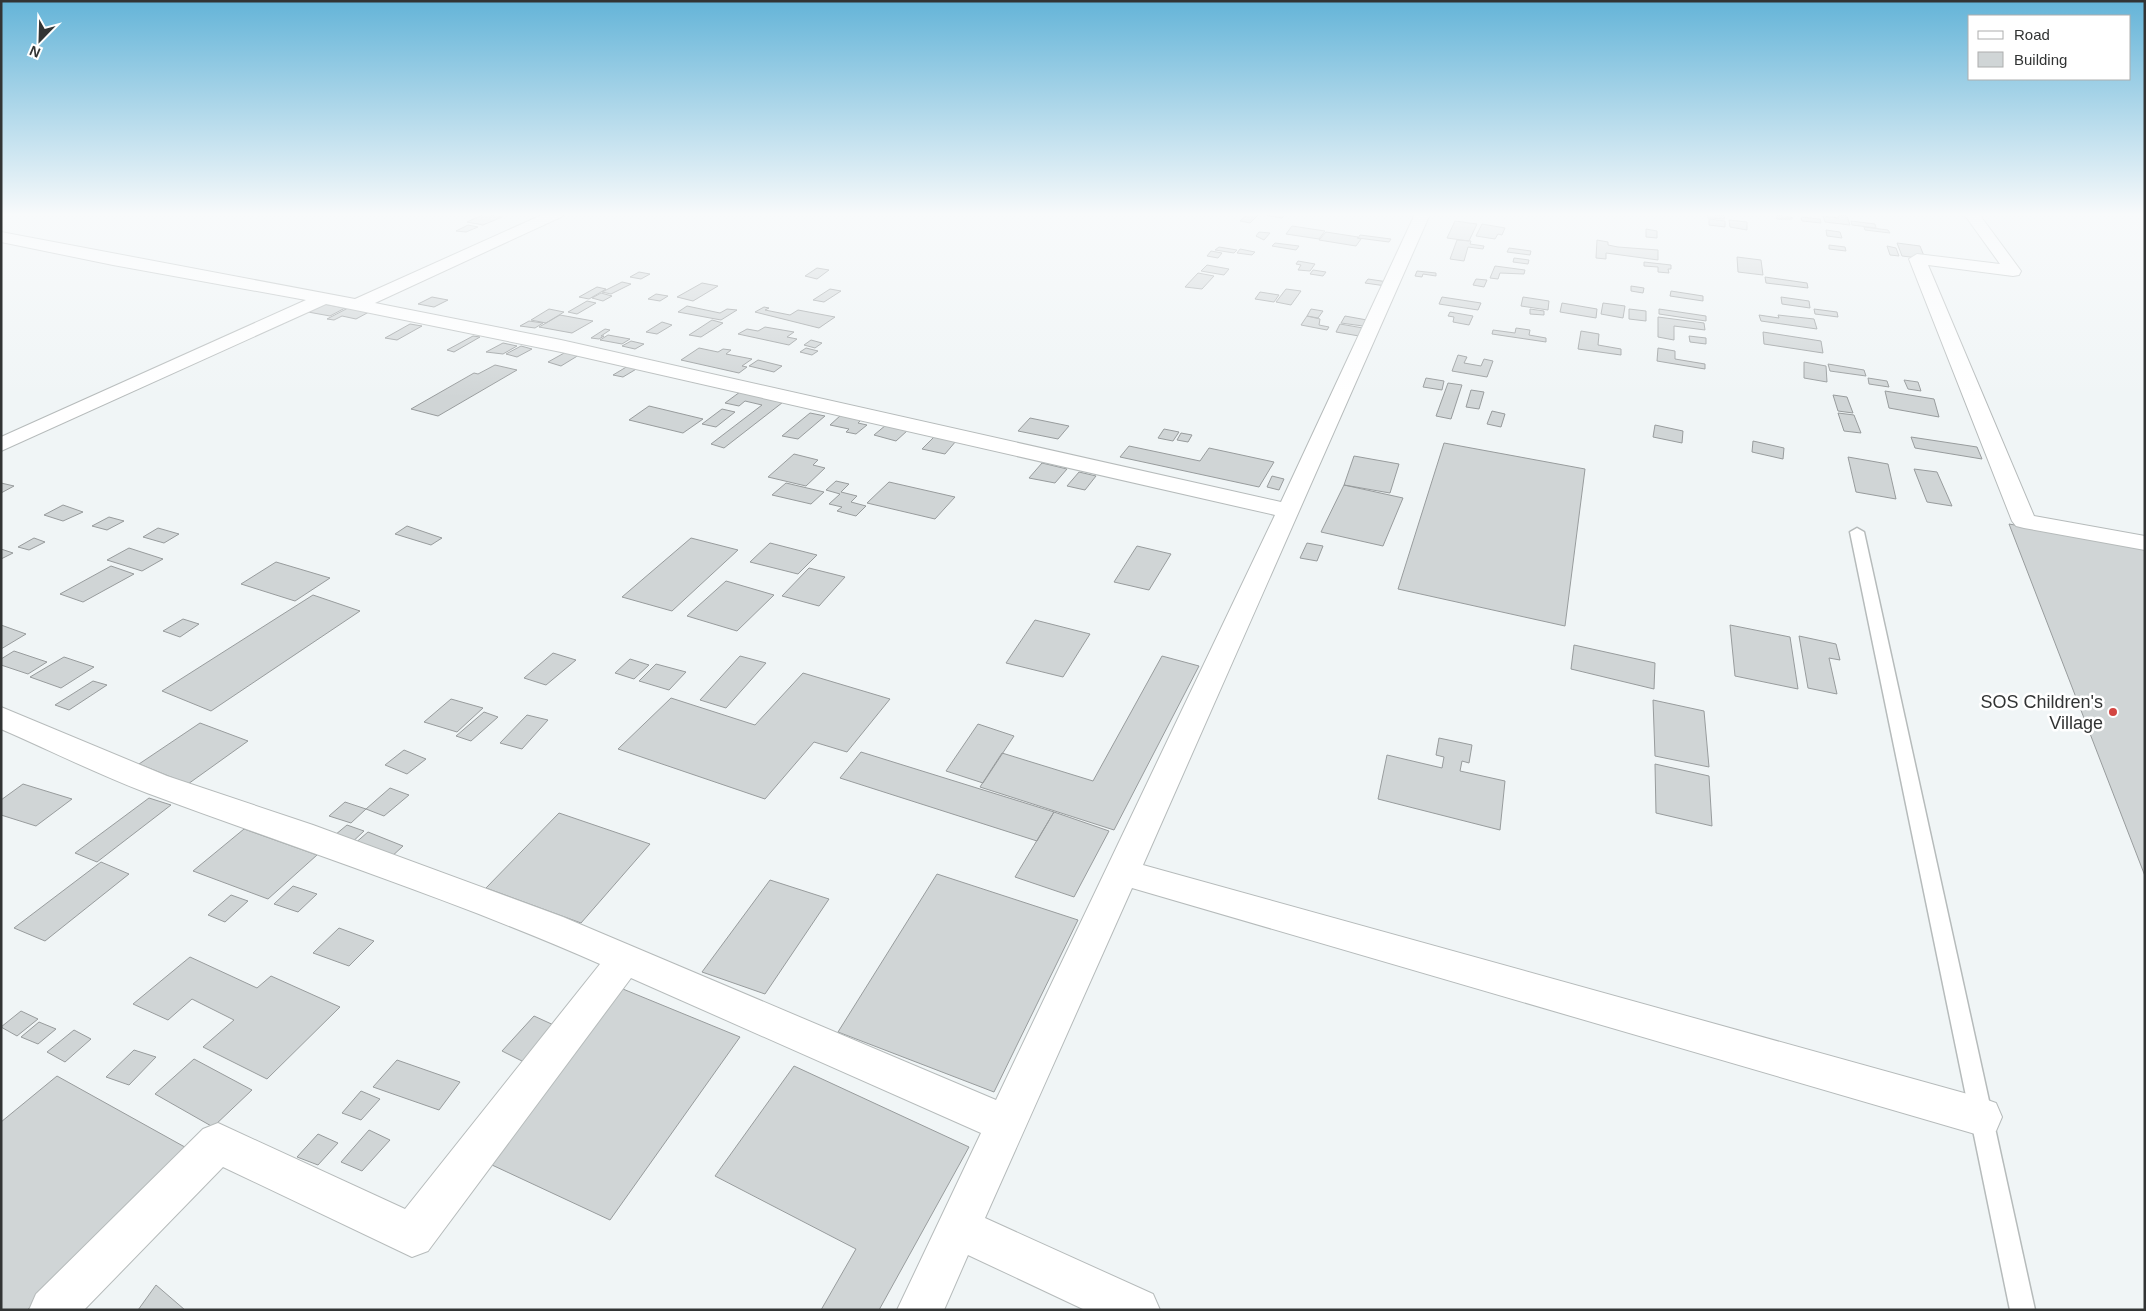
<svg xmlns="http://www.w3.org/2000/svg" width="2146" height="1311" font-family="Helvetica,sans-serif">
  <rect width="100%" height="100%" fill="#f0f5f6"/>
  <!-- building -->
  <path fill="#d0d5d6" stroke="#989c9d" d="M 485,214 L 502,217 L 483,225 L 467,222 Z
    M 1248,214 L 1258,215 L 1250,223 L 1240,221 Z
    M 1259,214 L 1286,214 L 1282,218 Z
    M 1707,214 L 1724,216 L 1725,219 L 1708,218 Z
    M 1776,215 L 1792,217 L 1792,219 L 1777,219 Z
    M 1838,215 L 1847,216 L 1850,225 L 1825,222 L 1823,216 L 1839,218 Z
    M 1801,217 L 1820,219 L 1821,223 L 1802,221 Z
    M 1709,219 L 1725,221 L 1725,227 L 1709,225 Z
    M 1729,220 L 1747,222 L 1747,230 L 1730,227 Z
    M 1455,221 L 1477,224 L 1469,241 L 1447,238 Z
    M 1851,221 L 1875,224 L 1876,228 L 1852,225 Z
    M 1482,224 L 1505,228 L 1502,235 L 1498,234 L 1495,239 L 1476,236 Z
    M 468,225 L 478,227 L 466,232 L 456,231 Z
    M 1292,226 L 1325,231 L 1319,239 L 1286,234 Z
    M 1864,227 L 1888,230 L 1890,233 L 1865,230 Z
    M 1646,229 L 1657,231 L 1657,238 L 1646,237 Z
    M 1826,230 L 1840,232 L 1842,238 L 1827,236 Z
    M 1259,232 L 1270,233 L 1264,240 L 1256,236 Z
    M 1326,232 L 1358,237 L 1357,238 L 1361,239 L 1356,246 L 1319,240 Z
    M 1360,235 L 1391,239 L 1389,242 L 1358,238 Z
    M 1457,240 L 1471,241 L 1470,244 L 1484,246 L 1483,249 L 1468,247 L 1464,261 L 1450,259 Z
    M 1597,240 L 1608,242 L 1608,245 L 1618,247 L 1658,250 L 1658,260 L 1606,253 L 1606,259 L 1596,258 Z
    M 1275,243 L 1299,246 L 1296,250 L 1272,246 Z
    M 1897,243 L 1920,246 L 1924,256 L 1918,258 L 1902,256 Z
    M 1829,245 L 1845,247 L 1846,251 L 1829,249 Z
    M 1887,246 L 1896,248 L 1899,256 L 1890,255 Z
    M 1219,247 L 1237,250 L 1234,253 L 1215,250 Z
    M 1509,248 L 1531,251 L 1530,255 L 1507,252 Z
    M 1240,249 L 1255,252 L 1252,255 L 1237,253 Z
    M 1211,251 L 1222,253 L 1218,258 L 1207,256 Z
    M 1737,257 L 1761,260 L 1763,275 L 1738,272 Z
    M 1514,258 L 1529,260 L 1528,264 L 1513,262 Z
    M 1298,261 L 1315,264 L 1310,271 L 1298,270 L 1301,265 L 1296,264 Z
    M 1644,262 L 1671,265 L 1671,269 L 1668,269 L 1669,273 L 1658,272 L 1658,267 L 1644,266 Z
    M 1207,265 L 1229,269 L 1224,275 L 1201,271 Z
    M 1495,266 L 1525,270 L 1524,274 L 1500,273 L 1498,279 L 1490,278 Z
    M 817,268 L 829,270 L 817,279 L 805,276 Z
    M 1313,270 L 1326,272 L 1323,276 L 1310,274 Z
    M 1417,271 L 1436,273 L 1436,276 L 1423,274 L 1422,277 L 1415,276 Z
    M 639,272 L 650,274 L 641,279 L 630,277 Z
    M 1198,273 L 1214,276 L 1202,289 L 1185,287 Z
    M 1765,277 L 1807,283 L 1808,288 L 1766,283 Z
    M 1368,279 L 1388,282 L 1386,286 L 1365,283 Z
    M 1476,279 L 1487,280 L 1484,287 L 1473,285 Z
    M 622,282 L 631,284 L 611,294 L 602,292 Z
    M 702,283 L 718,286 L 693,301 L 677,297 Z
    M 1631,286 L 1644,288 L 1643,293 L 1631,291 Z
    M 597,287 L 606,289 L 589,299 L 579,297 Z
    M 830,289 L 841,291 L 824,302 L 813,300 Z
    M 1286,289 L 1301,291 L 1291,305 L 1276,302 Z
    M 1671,291 L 1703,296 L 1703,301 L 1670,296 Z
    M 1260,292 L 1279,295 L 1274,302 L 1255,299 Z
    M 601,293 L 612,296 L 603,301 L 592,298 Z
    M 656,294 L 668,296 L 660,301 L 648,299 Z
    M 432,297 L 448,300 L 434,307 L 418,304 Z
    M 1442,297 L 1481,303 L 1478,310 L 1439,304 Z
    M 1523,297 L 1549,301 L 1548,310 L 1521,306 Z
    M 1781,297 L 1809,301 L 1810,308 L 1782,304 Z
    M 587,301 L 596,303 L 577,314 L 568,312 Z
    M 1562,303 L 1597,309 L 1596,318 L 1560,312 Z
    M 1603,303 L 1625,306 L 1623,318 L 1601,314 Z
    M 324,304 L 345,308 L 330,316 L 308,312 Z
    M 687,306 L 720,313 L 727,309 L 737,310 L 721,320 L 678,312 Z
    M 764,307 L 769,308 L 765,310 L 790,315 L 798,310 L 835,317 L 819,328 L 755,312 Z
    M 348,308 L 369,312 L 356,319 L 342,316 L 334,320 L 327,319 Z
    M 549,309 L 564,312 L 546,323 L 531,320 Z
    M 1311,309 L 1323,311 L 1318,318 L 1307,316 Z
    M 1530,309 L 1544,311 L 1544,315 L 1530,314 Z
    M 1629,309 L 1646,311 L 1646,321 L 1629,319 Z
    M 1659,309 L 1706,316 L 1706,321 L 1659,314 Z
    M 1814,309 L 1837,312 L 1838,317 L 1815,314 Z
    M 1450,312 L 1473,316 L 1469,325 L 1453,322 L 1454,317 L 1448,316 Z
    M 560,315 L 593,321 L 572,333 L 539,327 Z
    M 1759,315 L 1779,318 L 1778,315 L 1814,319 L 1817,329 L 1761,321 Z
    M 1307,316 L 1320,319 L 1319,325 L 1329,327 L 1327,330 L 1301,325 Z
    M 1345,316 L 1367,320 L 1363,326 L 1341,323 Z
    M 1658,317 L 1704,323 L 1705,330 L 1674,326 L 1674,340 L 1658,337 Z
    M 712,320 L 723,323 L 701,337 L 689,335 Z
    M 529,321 L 543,323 L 535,328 L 520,326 Z
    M 662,322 L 672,325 L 657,334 L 646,332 Z
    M 410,324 L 422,326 L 397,340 L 385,338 Z
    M 1340,324 L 1363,328 L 1359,336 L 1336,332 Z
    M 765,327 L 794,332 L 787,337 L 797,339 L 789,345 L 738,334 L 747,329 L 758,331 Z
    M 1516,328 L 1530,330 L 1529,335 L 1546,338 L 1546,342 L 1492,334 L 1493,330 L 1515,333 Z
    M 605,329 L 610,330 L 601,336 L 604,336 L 599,339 L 591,338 Z
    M 1581,331 L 1599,334 L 1598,345 L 1621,349 L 1621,355 L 1578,349 Z
    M 1763,332 L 1821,341 L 1823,353 L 1764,344 Z
    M 608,335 L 630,339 L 622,344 L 600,340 Z
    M 473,336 L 480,337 L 454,352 L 447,350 Z
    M 1689,336 L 1706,338 L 1706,344 L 1690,342 Z
    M 811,340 L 822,343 L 815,348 L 804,345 Z
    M 631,341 L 644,344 L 635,349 L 622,346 Z
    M 503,343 L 517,346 L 503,354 L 486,352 Z
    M 521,346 L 532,349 L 517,357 L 506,354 Z
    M 699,348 L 718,352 L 723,349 L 731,350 L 726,354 L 752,359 L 742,366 L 747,367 L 739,373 L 681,360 Z
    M 806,348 L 818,351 L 812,355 L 800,352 Z
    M 1658,348 L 1675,351 L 1675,359 L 1705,364 L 1705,369 L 1657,361 Z
    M 566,352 L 579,355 L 561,366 L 548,362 Z
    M 1458,355 L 1467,357 L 1464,363 L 1481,366 L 1484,359 L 1493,361 L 1487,377 L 1452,371 Z
    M 758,360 L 782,366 L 774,372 L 749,366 Z
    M 1804,362 L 1826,366 L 1827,382 L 1804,378 Z
    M 1828,364 L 1864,370 L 1866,376 L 1830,371 Z
    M 495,365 L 517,370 L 438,416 L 411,409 L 474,373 L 478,374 Z
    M 628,366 L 638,368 L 623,377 L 613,375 Z
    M 1426,378 L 1444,381 L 1442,390 L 1423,387 Z
    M 1868,378 L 1887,381 L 1889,387 L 1869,384 Z
    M 1904,380 L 1918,382 L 1921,391 L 1908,389 Z
    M 1448,383 L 1462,385 L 1451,419 L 1436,416 Z
    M 744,389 L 787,399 L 724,448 L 711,444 L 762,405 L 745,401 L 739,406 L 725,403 Z
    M 1471,390 L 1484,392 L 1479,409 L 1466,407 Z
    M 1885,391 L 1934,399 L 1939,417 L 1889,408 Z
    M 1833,395 L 1847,397 L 1853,413 L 1838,411 Z
    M 649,406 L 703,419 L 683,433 L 629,420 Z
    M 722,409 L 735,412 L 716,427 L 702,424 Z
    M 1492,411 L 1505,414 L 1501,427 L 1487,424 Z
    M 810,413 L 825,416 L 798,439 L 782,436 Z
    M 1838,413 L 1854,415 L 1861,433 L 1844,431 Z
    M 841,415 L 861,420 L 858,423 L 867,425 L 856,434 L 846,432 L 849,429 L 830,425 Z
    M 1030,418 L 1069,426 L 1058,439 L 1018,431 Z
    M 886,425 L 908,430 L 896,441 L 874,435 Z
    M 1655,425 L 1683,431 L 1682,443 L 1653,437 Z
    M 1164,429 L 1179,432 L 1173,441 L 1158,438 Z
    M 1181,433 L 1192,435 L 1188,442 L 1177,440 Z
    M 934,437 L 956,441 L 945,454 L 922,449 Z
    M 1911,437 L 1977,447 L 1982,459 L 1915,448 Z
    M 1753,441 L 1784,448 L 1783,459 L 1752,452 Z
    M 1444,443 L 1585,469 L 1565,626 L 1398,589 Z
    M 1129,446 L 1200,461 L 1209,448 L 1274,462 L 1259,487 L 1120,457 Z
    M 794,454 L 818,460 L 813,465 L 825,468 L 806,486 L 768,477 Z
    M 1354,456 L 1399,464 L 1390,493 L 1344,485 Z
    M 1848,457 L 1888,464 L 1896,499 L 1856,492 Z
    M 1042,463 L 1067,469 L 1055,483 L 1029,478 Z
    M 1914,469 L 1937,472 L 1952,506 L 1927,502 Z
    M 1079,472 L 1096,476 L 1085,490 L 1067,486 Z
    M 1272,476 L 1284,479 L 1279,490 L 1267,487 Z
    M 836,481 L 849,484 L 841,492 L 857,496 L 851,502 L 866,506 L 856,516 L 837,511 L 842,507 L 829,504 L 840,494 L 826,490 Z
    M 889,482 L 955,497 L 935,519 L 867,503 Z
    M 1,483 L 14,486 L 1,493 Z
    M 786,483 L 824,492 L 811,504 L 772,495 Z
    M 1344,485 L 1403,498 L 1383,546 L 1321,532 Z
    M 63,505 L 83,512 L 63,521 L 44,515 Z
    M 109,517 L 124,521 L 107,530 L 92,526 Z
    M 2009,524 L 2145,548 L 2145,876 Z
    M 407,526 L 442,538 L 431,545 L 395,534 Z
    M 158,528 L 179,534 L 164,543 L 143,537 Z
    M 34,538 L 45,542 L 29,550 L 18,547 Z
    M 691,538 L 738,550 L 672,611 L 622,597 Z
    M 770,543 L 817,555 L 798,574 L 750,562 Z
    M 1307,543 L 1323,546 L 1317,561 L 1300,558 Z
    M 1137,546 L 1171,554 L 1149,590 L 1114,582 Z
    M 129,548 L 163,559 L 142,571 L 107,560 Z
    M 1,549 L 13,553 L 1,559 Z
    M 276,562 L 330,578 L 295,601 L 241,584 Z
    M 111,566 L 134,574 L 83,602 L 60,594 Z
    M 809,568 L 845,577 L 819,606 L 782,596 Z
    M 726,581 L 774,595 L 737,631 L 687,616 Z
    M 313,595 L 360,611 L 211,711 L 162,691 Z
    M 183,619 L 199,624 L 180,637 L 163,631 Z
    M 1035,620 L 1090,634 L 1063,677 L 1006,663 Z
    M 1,625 L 26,634 L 1,649 Z
    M 1730,625 L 1790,637 L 1798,689 L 1735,676 Z
    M 1799,636 L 1836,644 L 1840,660 L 1829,658 L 1837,694 L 1808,688 Z
    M 1574,645 L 1655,663 L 1654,689 L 1571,669 Z
    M 14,651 L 47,662 L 28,674 L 1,665 L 1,659 Z
    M 553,653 L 576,660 L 546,685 L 524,678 Z
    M 740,656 L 766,663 L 726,708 L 700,700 Z
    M 1162,656 L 1199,666 L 1114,830 L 980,787 L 1002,753 L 1093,781 Z
    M 64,657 L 94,667 L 61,688 L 30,677 Z
    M 630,659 L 649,665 L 634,679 L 615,673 Z
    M 656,664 L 686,672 L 669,690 L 639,681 Z
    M 803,673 L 890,699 L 847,752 L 814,742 L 765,799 L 618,749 L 671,698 L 755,725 Z
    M 93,681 L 107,685 L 69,710 L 55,705 Z
    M 451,699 L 483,708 L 457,732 L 424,722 Z
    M 1653,700 L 1704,711 L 1709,767 L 1655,756 Z
    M 484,712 L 498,717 L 471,741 L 456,736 Z
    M 527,715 L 548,720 L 522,749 L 500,743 Z
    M 200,723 L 248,741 L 188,784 L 139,764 Z
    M 978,724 L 1014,736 L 983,783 L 946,771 Z
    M 1439,738 L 1472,745 L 1469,763 L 1462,761 L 1460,771 L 1505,781 L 1500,830 L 1378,799 L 1387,755 L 1442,768 L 1444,757 L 1436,755 Z
    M 404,750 L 426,759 L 407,774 L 385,765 Z
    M 861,752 L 1054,812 L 1037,841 L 840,778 Z
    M 1655,764 L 1709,776 L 1712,826 L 1656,813 Z
    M 23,784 L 72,799 L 36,826 L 1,815 L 1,800 Z
    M 390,788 L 409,795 L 384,816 L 366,809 Z
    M 149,798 L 171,805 L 97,862 L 75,853 Z
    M 345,802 L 366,809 L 351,823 L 329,816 Z
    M 1054,812 L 1109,831 L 1074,897 L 1015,877 Z
    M 559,813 L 650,844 L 581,923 L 486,888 Z
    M 347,825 L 364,831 L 347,847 L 329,840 Z
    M 244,829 L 317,855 L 268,899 L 193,871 Z
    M 368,832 L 403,846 L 388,860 L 353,845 Z
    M 101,862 L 129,874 L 45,941 L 14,928 Z
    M 937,874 L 1078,920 L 994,1092 L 838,1032 Z
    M 770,880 L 829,899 L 765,994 L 702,972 Z
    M 293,886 L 317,894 L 298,912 L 274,904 Z
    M 231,895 L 248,901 L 225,922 L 208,915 Z
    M 339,928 L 374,941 L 349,966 L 313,953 Z
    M 190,957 L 257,988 L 271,976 L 340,1007 L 267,1079 L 203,1047 L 234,1020 L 192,999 L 168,1020 L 133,1004 Z
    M 618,987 L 740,1037 L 610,1220 L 477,1158 Z
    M 21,1011 L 38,1019 L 17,1036 L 1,1027 Z
    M 534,1016 L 558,1027 L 526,1063 L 502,1051 Z
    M 39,1022 L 56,1029 L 38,1044 L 21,1037 Z
    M 74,1030 L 91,1039 L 65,1062 L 47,1052 Z
    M 134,1050 L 156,1057 L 129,1085 L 106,1077 Z
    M 194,1059 L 252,1090 L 213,1127 L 155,1094 Z
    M 397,1060 L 460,1082 L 439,1110 L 373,1087 Z
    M 794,1066 L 969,1147 L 879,1310 L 821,1310 L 856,1249 L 715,1176 Z
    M 57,1076 L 192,1151 L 27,1310 L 1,1310 L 1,1122 Z
    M 361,1091 L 380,1099 L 361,1120 L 342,1113 Z
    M 369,1130 L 390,1140 L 362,1171 L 341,1162 Z
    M 318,1134 L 338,1143 L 318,1165 L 297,1157 Z
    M 156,1285 L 185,1310 L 138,1310 Z"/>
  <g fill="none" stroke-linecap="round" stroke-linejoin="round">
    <defs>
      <path id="service" d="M 1857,528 L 1864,532 L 2035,1310 L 2010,1310 L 1850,532 Z"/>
      <path id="minor" d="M 544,214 L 564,214 L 561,217 L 375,303 L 561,340 L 1281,502 L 1415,214 L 1430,214 L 1143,865 L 1982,1098 L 1996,1103 L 2002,1117 L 1996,1131 L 1982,1136 L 1132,888 L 985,1218 L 1153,1294 L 1160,1310 L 1085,1310 L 968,1255 L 944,1310 L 897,1310 L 981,1133 L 631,978 L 428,1251 L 412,1257 L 223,1167 L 84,1310 L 29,1310 L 36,1294 L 203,1129 L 218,1123 L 405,1209 L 600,964 C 452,899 298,849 147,793 C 97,774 49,750 1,729 L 1,707 L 167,776 L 313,825 L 563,917 L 996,1100 L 1275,515 L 561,352 L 326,304 L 1,451 L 1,437 L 306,300 L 113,265 L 1,242 L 1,232 L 355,299 Z
        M 1964,214 L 1979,214 L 2021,271 L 2019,275 L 2013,276 L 1928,265 L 2034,516 L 2145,536 L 2145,550 L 2024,528 L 2016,526 L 2012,521 L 1909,259 L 1917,254 L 2000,264 Z"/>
    </defs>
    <!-- service casing -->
    <use href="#service" stroke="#b6bbbb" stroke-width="3"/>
    <!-- minor casing -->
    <use href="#minor" stroke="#b6bbbb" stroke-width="2"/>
    <!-- service -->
    <use href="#service" fill="#fff" fill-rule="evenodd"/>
    <!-- minor -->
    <use href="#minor" fill="#fff" fill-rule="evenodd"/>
  </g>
  <!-- sky -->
  <linearGradient id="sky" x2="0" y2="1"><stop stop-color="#64b4d8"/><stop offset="0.54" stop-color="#f8fafb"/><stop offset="1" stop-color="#f8fafb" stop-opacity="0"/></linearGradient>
  <rect width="2146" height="397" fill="url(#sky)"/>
  <!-- markers -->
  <circle fill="#d34541" stroke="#fff" stroke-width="2" cx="2113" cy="712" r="5"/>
  <g text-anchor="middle" stroke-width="5" stroke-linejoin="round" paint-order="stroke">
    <!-- poi labels -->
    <g font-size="18" fill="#323434" stroke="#fff" text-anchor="end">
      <text x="2103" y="708">SOS Children's<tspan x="2103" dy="21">Village</tspan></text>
    </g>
  </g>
  <!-- border -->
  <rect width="2146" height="1311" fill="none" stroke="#323434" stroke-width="5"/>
  <!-- legend -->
  <rect x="1968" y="15" width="162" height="65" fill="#ffffff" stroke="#adaeae"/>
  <rect x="1978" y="31" width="25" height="8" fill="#ffffff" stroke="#adaeae"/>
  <text x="2014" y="40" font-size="15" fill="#323434">Road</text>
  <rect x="1978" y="52" width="25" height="15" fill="#d0d5d6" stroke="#adaeae"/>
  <text x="2014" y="65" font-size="15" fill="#323434">Building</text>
  <!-- north arrow -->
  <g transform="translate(40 40) rotate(203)" stroke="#ffffff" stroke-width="4" paint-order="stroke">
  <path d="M0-4L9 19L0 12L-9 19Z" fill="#323434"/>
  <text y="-8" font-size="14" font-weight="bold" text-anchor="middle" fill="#323434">N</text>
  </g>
</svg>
